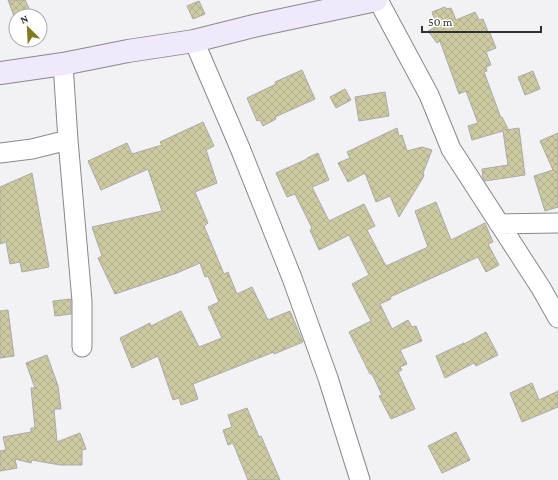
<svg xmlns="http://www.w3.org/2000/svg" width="558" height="480" font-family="'Crimson Pro',serif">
  <defs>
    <pattern id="building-cross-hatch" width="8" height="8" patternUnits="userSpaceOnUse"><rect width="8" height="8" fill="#cdcaa1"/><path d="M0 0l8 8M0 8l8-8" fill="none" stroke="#b0ae8b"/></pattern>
  </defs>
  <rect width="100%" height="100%" fill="#f2f1f4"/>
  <!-- building -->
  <path fill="url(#building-cross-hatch)" stroke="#abaaa7" d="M 8,0 L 25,0 L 33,16 L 14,16 Z
    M 199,1 L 205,14 L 193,19 L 187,6 Z
    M 445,7 L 446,9 L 451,8 L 456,20 L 475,12 L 479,20 L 483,19 L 489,34 L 490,33 L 496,48 L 486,52 L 491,65 L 486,67 L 487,71 L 484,72 L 501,118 L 502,117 L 508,129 L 506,130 L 519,128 L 525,175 L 485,181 L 483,178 L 482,169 L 508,165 L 503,131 L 472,140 L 468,126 L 478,123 L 466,91 L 459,94 L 440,41 L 437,43 L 428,31 L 437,26 L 432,12 Z
    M 302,70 L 315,99 L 275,117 L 276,119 L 263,126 L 260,120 L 257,121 L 247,98 L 276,84 L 275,82 Z
    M 533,71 L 540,89 L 525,95 L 518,77 Z
    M 345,89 L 351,100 L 336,108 L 330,97 Z
    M 385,92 L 389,116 L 359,121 L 355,97 Z
    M 203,122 L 214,146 L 206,150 L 217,183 L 195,192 L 208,223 L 204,226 L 224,274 L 228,272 L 237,294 L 252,287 L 268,320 L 290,311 L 303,342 L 274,354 L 274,352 L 193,384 L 198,399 L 181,405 L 179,398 L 173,400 L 158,356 L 132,368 L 120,338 L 150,323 L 151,326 L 181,311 L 199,347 L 222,338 L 208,307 L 219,302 L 208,276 L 205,277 L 200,263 L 177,273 L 115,294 L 98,258 L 102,256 L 92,227 L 162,211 L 148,169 L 101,190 L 88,161 L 127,143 L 132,154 L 162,145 L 160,142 Z
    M 397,128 L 399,136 L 402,135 L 407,151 L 422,147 L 432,150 L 423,173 L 424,176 L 399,217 L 390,196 L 376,202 L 365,173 L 348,182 L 338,163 L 350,158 L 347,152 Z
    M 558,133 L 558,207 L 545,211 L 534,176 L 553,170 L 540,141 Z
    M 318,153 L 329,180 L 312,187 L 329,221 L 364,204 L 375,226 L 367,230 L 386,266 L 428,247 L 415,211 L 436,202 L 451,240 L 485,223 L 493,242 L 488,244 L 499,265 L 486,272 L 478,257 L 390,297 L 391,299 L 380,304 L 392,329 L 408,320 L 412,327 L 416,326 L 422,341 L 400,350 L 407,364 L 400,367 L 402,370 L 398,372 L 415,409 L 391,419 L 379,396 L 382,395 L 372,374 L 370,374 L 349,332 L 371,321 L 352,284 L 369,275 L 349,235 L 319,250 L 310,230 L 312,228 L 295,194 L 287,197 L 276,173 L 307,159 L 307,158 Z
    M 32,173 L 49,267 L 22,272 L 20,262 L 10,264 L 6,242 L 0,244 L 0,187 Z
    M 71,299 L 71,314 L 55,316 L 53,301 Z
    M 8,310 L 14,356 L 0,358 L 0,311 Z
    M 486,332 L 498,355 L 476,366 L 474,363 L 445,378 L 436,356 L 464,343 L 464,344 Z
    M 47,355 L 58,386 L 61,409 L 54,409 L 57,442 L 80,433 L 86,449 L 82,450 L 82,465 L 60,465 L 32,460 L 31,463 L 15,459 L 17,468 L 0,471 L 0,451 L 6,450 L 3,437 L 31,432 L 31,428 L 35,428 L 31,388 L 35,388 L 26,363 Z
    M 532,383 L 539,400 L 558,391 L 558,407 L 522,422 L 510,393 Z
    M 247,408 L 259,437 L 261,436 L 280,480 L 248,480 L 233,443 L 228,445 L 223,430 L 232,427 L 228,415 Z
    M 456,432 L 470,460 L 442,473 L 428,446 Z"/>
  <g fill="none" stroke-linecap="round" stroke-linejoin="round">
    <defs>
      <path id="street" d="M 378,0 L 429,95 L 451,149 L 541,288 L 558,318
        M 194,41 L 240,148 L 292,278 L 328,378 L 360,480
        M 63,64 L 68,140 L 82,301 L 82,347
        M 0,153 L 32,149 L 68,140
        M 499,224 L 558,223"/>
      <path id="secondary" d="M 0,73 L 63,64 L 128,51 L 194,41 L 258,25 L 376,0"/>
    </defs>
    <!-- street casing -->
    <use href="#street" stroke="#89888b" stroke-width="21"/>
    <!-- secondary casing -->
    <use href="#secondary" stroke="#89888b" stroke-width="24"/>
    <!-- street -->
    <use href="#street" stroke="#fff" stroke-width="19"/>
    <!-- secondary -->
    <use href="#secondary" stroke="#f0e9fb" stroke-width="22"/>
  </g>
  <!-- north arrow -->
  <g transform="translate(28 28) rotate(336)"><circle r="19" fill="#ffffff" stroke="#acacad"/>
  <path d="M0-3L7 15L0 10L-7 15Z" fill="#837b20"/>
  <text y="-6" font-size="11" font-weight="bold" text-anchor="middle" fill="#303031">N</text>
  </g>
  <!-- scale -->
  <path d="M422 26v6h119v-6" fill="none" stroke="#303031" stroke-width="2"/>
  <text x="428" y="26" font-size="12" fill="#303031" stroke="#ffffff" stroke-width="3" paint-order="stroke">50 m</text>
</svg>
